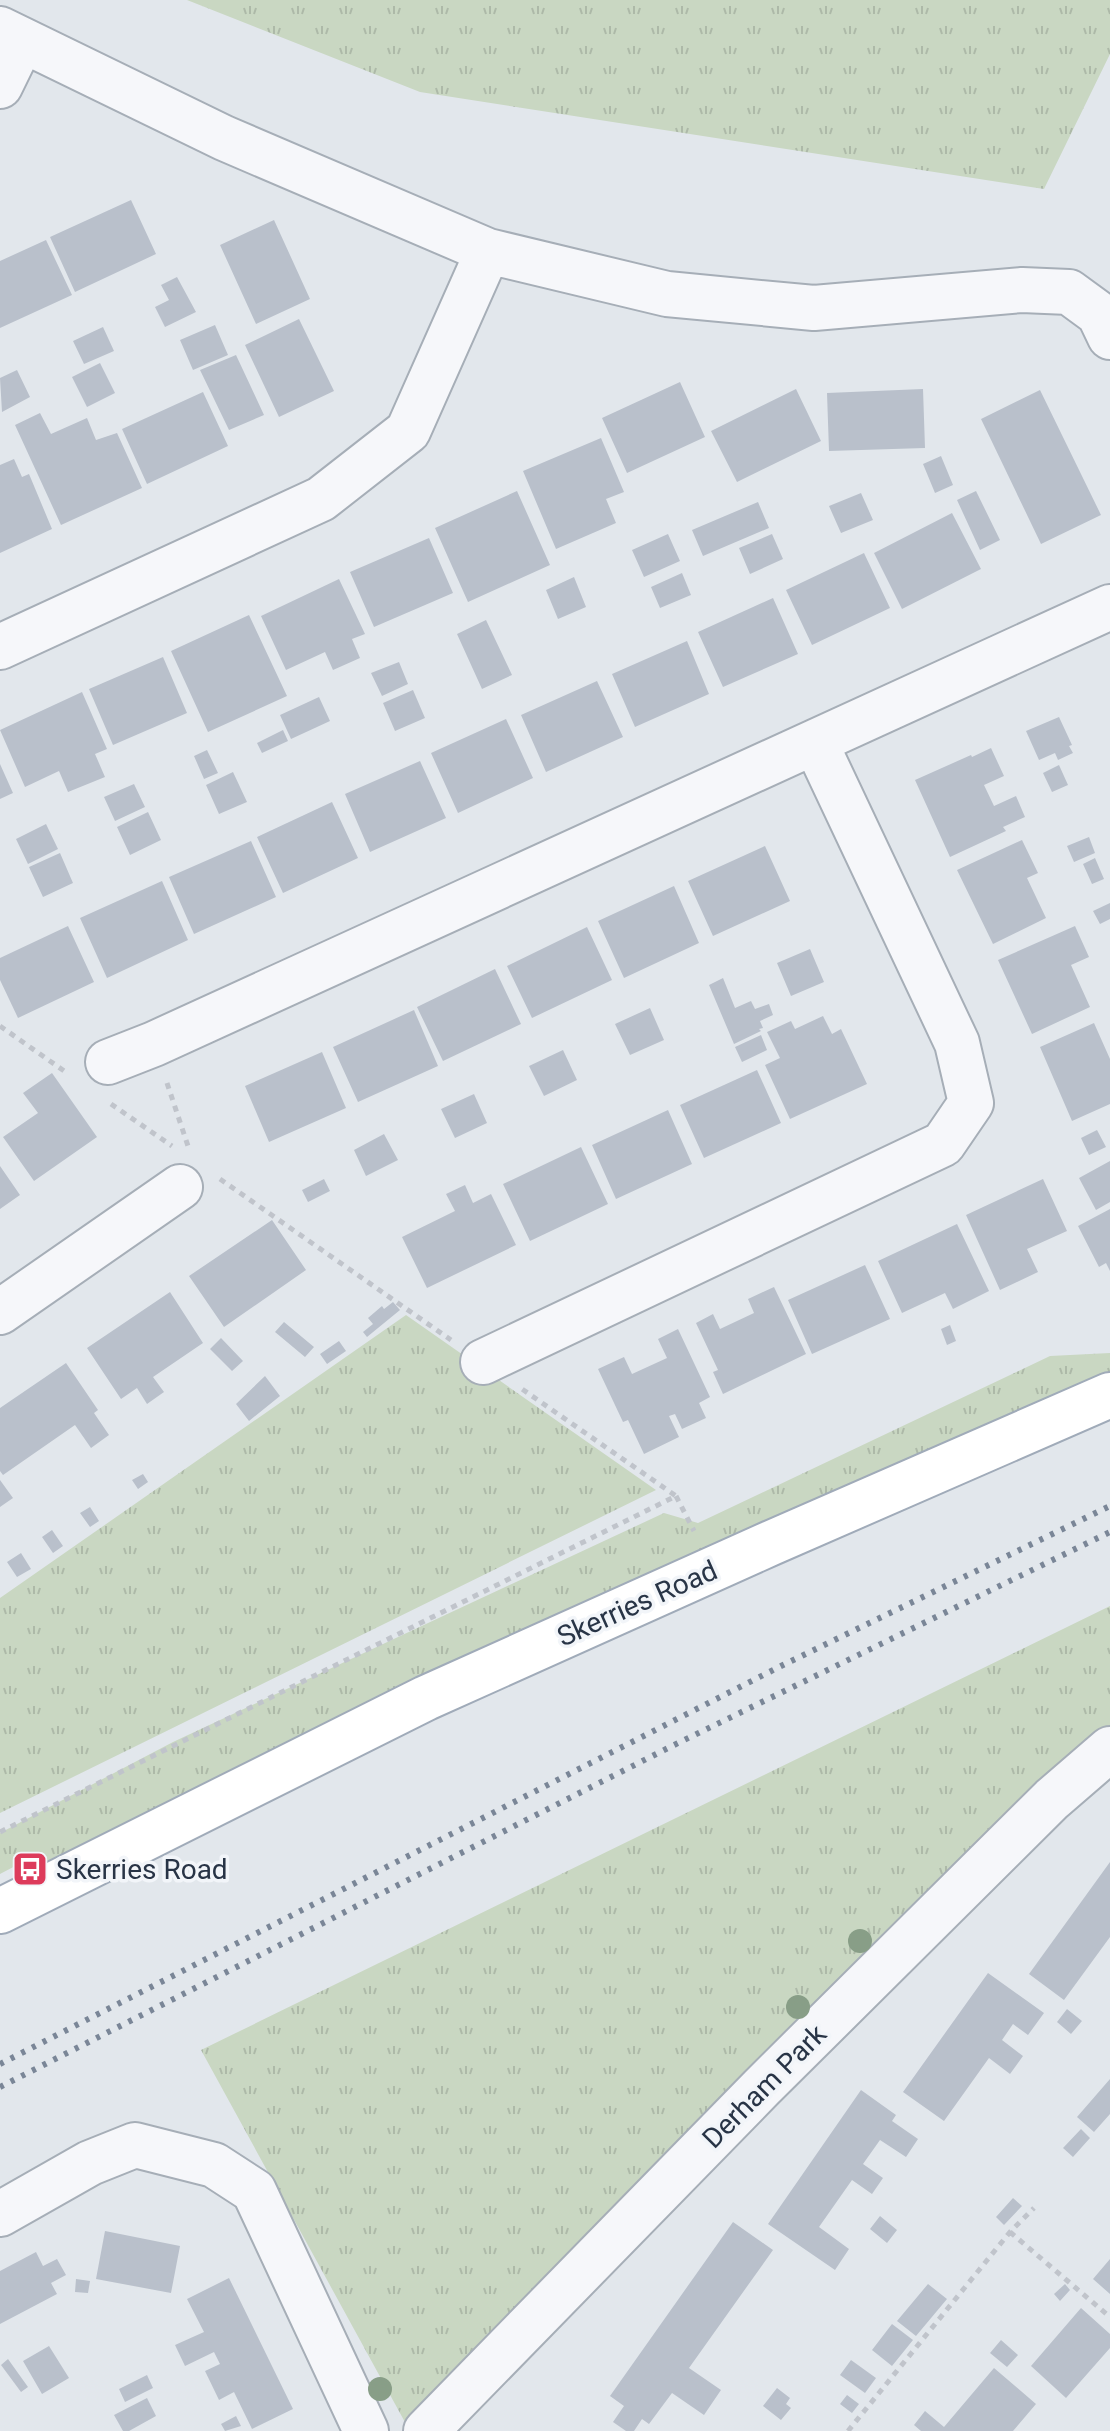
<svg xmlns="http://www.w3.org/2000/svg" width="1110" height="2431" font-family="Roboto,sans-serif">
  <defs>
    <pattern id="grass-tufts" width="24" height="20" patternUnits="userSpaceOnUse" patternTransform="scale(2)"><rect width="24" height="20" fill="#c9d7c2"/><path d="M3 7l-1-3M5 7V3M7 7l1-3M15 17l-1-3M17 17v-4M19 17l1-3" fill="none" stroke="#adb9a8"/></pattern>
  </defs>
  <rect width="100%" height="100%" fill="#e2e7ec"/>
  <!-- grass -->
  <path fill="url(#grass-tufts)" d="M 187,0 L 1110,0 L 1110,54 L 1044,189 L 420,92 Z
    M 406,1315 L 656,1490 L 0,1813 L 0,1598 Z
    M 1110,1353 L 1110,1372 L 777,1516 L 441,1667 L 47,1865 L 40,1853 L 0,1874 L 0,1833 L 173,1742 L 664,1513 L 698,1523 L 1050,1356 Z
    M 1110,1606 L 1110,1728 L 406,2424 L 201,2050 Z"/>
  <!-- building -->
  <path fill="#b9c0cb" d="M 131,200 L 156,254 L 75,292 L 50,237 Z
    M 274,220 L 310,299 L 256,324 L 220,245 Z
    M 46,240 L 72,295 L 0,328 L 0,261 Z
    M 177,277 L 196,312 L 165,327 L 155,307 L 169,300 L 161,285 Z
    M 299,319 L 334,391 L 279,417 L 245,345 Z
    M 215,325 L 228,355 L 193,370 L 180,340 Z
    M 103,327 L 114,351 L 84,364 L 73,341 Z
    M 236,355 L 264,415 L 229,430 L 200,370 Z
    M 100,363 L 115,393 L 87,407 L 72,377 Z
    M 17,370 L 30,397 L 2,412 L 0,378 Z
    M 680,382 L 705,437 L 627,473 L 602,418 Z
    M 796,389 L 821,441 L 737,482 L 711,431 Z
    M 923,389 L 925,448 L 829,451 L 827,393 Z
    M 1040,390 L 1101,515 L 1041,544 L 981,419 Z
    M 203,392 L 228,446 L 147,484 L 122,429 Z
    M 40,413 L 51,434 L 87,418 L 96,440 L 117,433 L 142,488 L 61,525 L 15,425 Z
    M 601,438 L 624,492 L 606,499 L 616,523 L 556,549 L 523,471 Z
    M 941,456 L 953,485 L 935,493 L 923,464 Z
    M 14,459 L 22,477 L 29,474 L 52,529 L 0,553 L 0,465 Z
    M 517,491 L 550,565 L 468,602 L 435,528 Z
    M 976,491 L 1000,540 L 980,550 L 957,500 Z
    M 861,493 L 873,520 L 841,533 L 829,506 Z
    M 758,502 L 769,528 L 703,556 L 692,530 Z
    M 952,513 L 981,569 L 902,609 L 874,553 Z
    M 668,534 L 680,561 L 644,577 L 632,550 Z
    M 772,534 L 783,559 L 750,574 L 739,548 Z
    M 429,538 L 453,593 L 374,627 L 350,572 Z
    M 864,553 L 890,608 L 812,645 L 786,590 Z
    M 682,573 L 691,595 L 660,608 L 651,587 Z
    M 574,577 L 586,607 L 558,619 L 546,590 Z
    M 339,579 L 365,634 L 352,639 L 360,658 L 333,670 L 325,652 L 286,670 L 261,616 Z
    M 773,598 L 798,654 L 723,687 L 698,632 Z
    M 249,615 L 287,696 L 208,732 L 171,651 Z
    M 486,620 L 512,675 L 482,689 L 457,634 Z
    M 687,641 L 709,694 L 635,727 L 612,674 Z
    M 163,657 L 187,713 L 113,745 L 89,689 Z
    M 399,662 L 408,684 L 382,696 L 371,673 Z
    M 597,681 L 623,737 L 546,772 L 521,715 Z
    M 413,690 L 425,718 L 395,731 L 383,703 Z
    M 82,692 L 107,749 L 95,754 L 105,777 L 68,792 L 59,771 L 25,787 L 0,730 Z
    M 319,697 L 330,721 L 291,739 L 280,715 Z
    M 1059,717 L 1072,745 L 1069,746 L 1073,753 L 1058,760 L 1055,753 L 1039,760 L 1026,731 Z
    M 506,719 L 533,778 L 458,813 L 431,753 Z
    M 283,730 L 288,741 L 262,753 L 257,743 Z
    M 991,748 L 1004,776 L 984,785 L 994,806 L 1016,796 L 1025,817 L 1003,827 L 1006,831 L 950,857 L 915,780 L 971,755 L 972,757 Z
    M 207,750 L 218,773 L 204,779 L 194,756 Z
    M 420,761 L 446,818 L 370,852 L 345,794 Z
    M 0,764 L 13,793 L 0,799 Z
    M 1059,765 L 1068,785 L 1052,792 L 1043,773 Z
    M 233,772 L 247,802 L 219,814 L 206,785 Z
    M 134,784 L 145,807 L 115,821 L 104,797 Z
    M 332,802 L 358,858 L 283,893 L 257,837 Z
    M 148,812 L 161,840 L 130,855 L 117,827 Z
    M 46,824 L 58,849 L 28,864 L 16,839 Z
    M 1089,837 L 1095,853 L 1074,862 L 1067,846 Z
    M 1022,840 L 1038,873 L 1027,878 L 1046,918 L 993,944 L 957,870 Z
    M 251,841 L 276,897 L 194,934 L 169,877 Z
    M 765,846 L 790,901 L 713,936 L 688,881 Z
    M 60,853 L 73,883 L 43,897 L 29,867 Z
    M 1095,858 L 1104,879 L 1092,884 L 1083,864 Z
    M 162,881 L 188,940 L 107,978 L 80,918 Z
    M 674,886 L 699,943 L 624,978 L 598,921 Z
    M 1110,903 L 1110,919 L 1100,924 L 1093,911 Z
    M 68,926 L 94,982 L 18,1018 L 0,980 L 0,958 Z
    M 1075,926 L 1089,957 L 1071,965 L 1090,1007 L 1032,1034 L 998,960 Z
    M 587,927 L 612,980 L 532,1018 L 507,966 Z
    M 810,949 L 824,982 L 791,996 L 777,963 Z
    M 495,969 L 521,1024 L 443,1061 L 417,1007 Z
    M 723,978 L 735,1008 L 751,1001 L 755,1009 L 769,1004 L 773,1015 L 760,1021 L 763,1028 L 759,1029 L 761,1031 L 734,1044 L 709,985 Z
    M 650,1008 L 664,1040 L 630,1055 L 615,1024 Z
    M 414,1010 L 438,1066 L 358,1102 L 333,1047 Z
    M 823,1016 L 832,1034 L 841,1029 L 867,1084 L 790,1119 L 765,1065 L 780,1058 L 767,1032 L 791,1021 L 795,1029 Z
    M 1094,1023 L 1110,1059 L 1110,1104 L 1072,1121 L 1040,1047 Z
    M 761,1035 L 767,1050 L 742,1062 L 735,1047 Z
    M 563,1050 L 577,1080 L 544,1096 L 529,1066 Z
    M 322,1052 L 346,1108 L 269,1142 L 245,1086 Z
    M 757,1070 L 781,1123 L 704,1158 L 680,1105 Z
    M 52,1073 L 97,1137 L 34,1181 L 3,1137 L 38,1113 L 23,1093 Z
    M 474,1094 L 487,1123 L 455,1138 L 441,1109 Z
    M 668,1110 L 692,1164 L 616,1199 L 592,1145 Z
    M 1097,1130 L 1106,1147 L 1089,1155 L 1081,1138 Z
    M 384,1134 L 398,1160 L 366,1176 L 354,1150 Z
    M 581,1147 L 608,1204 L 530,1241 L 503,1184 Z
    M 1110,1161 L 1110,1202 L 1096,1210 L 1079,1178 Z
    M 0,1166 L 20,1195 L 0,1209 Z
    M 324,1179 L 330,1191 L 308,1202 L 302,1190 Z
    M 1043,1179 L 1067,1231 L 1027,1249 L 1038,1272 L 1000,1290 L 966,1215 Z
    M 465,1185 L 473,1203 L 491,1194 L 516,1245 L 427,1288 L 402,1237 L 455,1211 L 446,1194 Z
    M 1110,1209 L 1110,1271 L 1106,1263 L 1099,1267 L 1078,1226 Z
    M 272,1220 L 306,1270 L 224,1327 L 189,1276 Z
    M 957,1224 L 989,1291 L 953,1309 L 945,1293 L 902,1313 L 878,1261 Z
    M 865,1265 L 890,1319 L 812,1354 L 788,1300 Z
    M 774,1287 L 806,1354 L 723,1394 L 713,1372 L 718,1370 L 696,1323 L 713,1314 L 720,1329 L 754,1313 L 748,1299 Z
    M 170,1292 L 203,1343 L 153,1377 L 164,1392 L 147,1404 L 137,1388 L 121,1399 L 87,1348 Z
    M 393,1302 L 400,1310 L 367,1337 L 363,1332 L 373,1324 L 368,1318 L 382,1306 L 384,1309 Z
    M 284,1322 L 314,1347 L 305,1357 L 275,1332 Z
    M 950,1325 L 956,1341 L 947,1345 L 941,1329 Z
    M 678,1329 L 710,1397 L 699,1403 L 706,1418 L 682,1429 L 675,1414 L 669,1416 L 679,1437 L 644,1454 L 628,1420 L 623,1422 L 598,1369 L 624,1357 L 632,1374 L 667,1358 L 658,1339 Z
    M 221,1338 L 243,1361 L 232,1371 L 210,1349 Z
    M 339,1341 L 346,1351 L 327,1364 L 320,1354 Z
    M 66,1363 L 98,1410 L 94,1413 L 109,1435 L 91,1448 L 75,1425 L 3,1475 L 0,1471 L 0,1408 Z
    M 265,1376 L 280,1396 L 249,1421 L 236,1404 Z
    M 143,1474 L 148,1482 L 138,1489 L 132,1480 Z
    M 0,1480 L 13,1498 L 0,1507 Z
    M 90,1507 L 99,1521 L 90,1527 L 80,1513 Z
    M 52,1530 L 63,1546 L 53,1553 L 42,1537 Z
    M 21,1553 L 31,1569 L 17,1577 L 7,1562 Z
    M 1110,1862 L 1110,1937 L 1064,2000 L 1029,1974 Z
    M 988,1973 L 1044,2013 L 1028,2035 L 1013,2024 L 1002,2040 L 1023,2056 L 1010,2074 L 989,2058 L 944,2121 L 903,2092 Z
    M 1067,2009 L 1082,2021 L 1071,2034 L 1057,2022 Z
    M 1110,2079 L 1110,2114 L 1094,2132 L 1077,2117 Z
    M 861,2090 L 896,2115 L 892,2121 L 918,2139 L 906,2157 L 880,2140 L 863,2164 L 883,2178 L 872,2194 L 852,2180 L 819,2227 L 849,2249 L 835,2270 L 768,2224 Z
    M 1081,2129 L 1090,2138 L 1073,2157 L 1063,2148 Z
    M 1013,2198 L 1022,2206 L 1004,2225 L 996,2217 Z
    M 880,2216 L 897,2230 L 887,2243 L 870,2229 Z
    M 733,2222 L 773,2250 L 689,2368 L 721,2390 L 704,2415 L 672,2393 L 649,2424 L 642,2419 L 634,2431 L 626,2431 L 613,2422 L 624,2406 L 610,2396 Z
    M 105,2231 L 180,2246 L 171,2293 L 96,2279 Z
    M 36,2252 L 43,2266 L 57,2259 L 66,2275 L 51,2283 L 57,2294 L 0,2324 L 0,2271 Z
    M 1110,2259 L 1110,2294 L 1093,2279 Z
    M 229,2278 L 293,2409 L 252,2429 L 234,2392 L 219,2400 L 205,2371 L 220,2364 L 214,2352 L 185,2366 L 175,2345 L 204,2332 L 187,2299 Z
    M 76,2279 L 90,2281 L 88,2293 L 75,2292 Z
    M 928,2284 L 947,2299 L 916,2336 L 897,2321 Z
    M 1065,2284 L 1070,2290 L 1060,2301 L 1054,2294 Z
    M 1081,2308 L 1110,2334 L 1110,2348 L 1066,2398 L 1031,2366 Z
    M 892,2324 L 913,2340 L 892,2366 L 872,2350 Z
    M 1001,2340 L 1018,2355 L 1007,2367 L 990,2353 Z
    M 49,2346 L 69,2378 L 42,2394 L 23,2361 Z
    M 8,2359 L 28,2387 L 21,2392 L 1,2365 Z
    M 851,2360 L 876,2378 L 865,2393 L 840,2375 Z
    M 994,2368 L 1036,2404 L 1013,2431 L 921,2431 L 914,2425 L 925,2411 L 944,2427 Z
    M 147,2375 L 153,2388 L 125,2402 L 119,2389 Z
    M 777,2388 L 790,2398 L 786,2404 L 791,2408 L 781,2420 L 763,2406 Z
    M 847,2395 L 859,2404 L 852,2413 L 840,2404 Z
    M 147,2398 L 156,2416 L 129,2431 L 123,2431 L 114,2415 Z
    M 236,2416 L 241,2426 L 225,2431 L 221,2424 Z"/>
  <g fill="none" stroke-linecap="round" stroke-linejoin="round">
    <defs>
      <path id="minor" d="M 0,29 L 224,138 L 488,251 L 667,294 L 814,308 L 1022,290 L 1069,292 L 1099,314 L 1110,337
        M 0,86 L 22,41
        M 0,647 L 321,499 L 408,431 L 488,251
        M 108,1062 L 154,1044 L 1110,607
        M 0,1312 L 180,1187
        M 483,1362 L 943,1144 L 971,1103 L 957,1043 L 815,742
        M 0,2214 L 90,2163 L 135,2145 L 214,2165 L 254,2191 L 366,2431
        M 426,2431 L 761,2088 L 1052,1799 L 1110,1749"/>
      <path id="major" d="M 0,1911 L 426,1698 L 771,1543 L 1110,1395"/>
    </defs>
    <!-- minor casing -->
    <use href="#minor" stroke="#a6aeb7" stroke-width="48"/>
    <!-- major casing -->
    <use href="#major" stroke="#a0abb9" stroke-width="48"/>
    <!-- path -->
    <path stroke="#c0c4cb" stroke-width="5" stroke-dasharray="6 6" stroke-linecap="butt" d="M 0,1026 L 67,1073
      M 167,1083 L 188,1146
      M 111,1104 L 172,1146
      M 220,1179 L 451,1340
      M 676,1496 L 694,1531
      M 0,1832 L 676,1496 L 522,1389
      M 1010,2232 L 1110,2317
      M 848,2431 L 1010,2232 L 1034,2208"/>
    <!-- minor -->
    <use href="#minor" stroke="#f6f7fa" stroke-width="44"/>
    <!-- major -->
    <use href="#major" stroke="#fff" stroke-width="44"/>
    <!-- rail -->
    <path stroke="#7a8697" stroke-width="6" stroke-dasharray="4 8" stroke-linecap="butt" d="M 0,2064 L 783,1665 L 1110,1506
      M 0,2087 L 672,1746 L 1110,1532"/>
  </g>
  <!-- trees -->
  <g fill="#889e87">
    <circle cx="860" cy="1941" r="12"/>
    <circle cx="798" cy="2007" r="12"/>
    <circle cx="380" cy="2389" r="12"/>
  </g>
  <!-- icons -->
  <defs>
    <symbol id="bus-square" viewBox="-11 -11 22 22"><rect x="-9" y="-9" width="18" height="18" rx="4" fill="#dd3b5b" stroke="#f2f5f9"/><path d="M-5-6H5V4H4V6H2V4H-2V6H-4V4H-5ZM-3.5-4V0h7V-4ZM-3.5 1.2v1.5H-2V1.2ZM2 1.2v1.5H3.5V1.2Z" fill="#fff"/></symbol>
  </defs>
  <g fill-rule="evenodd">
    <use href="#bus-square" x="10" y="1849" width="40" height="40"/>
  </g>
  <g text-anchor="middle" stroke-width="7" stroke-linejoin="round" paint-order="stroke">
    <!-- street labels -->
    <g font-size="28" fill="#283446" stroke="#f2f5f9">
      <text transform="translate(637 1603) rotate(-24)" y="10">Skerries Road</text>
      <text transform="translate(764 2086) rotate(-45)" y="10">Derham Park</text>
    </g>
    <!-- poi labels -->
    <g font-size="28" fill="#283446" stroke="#f2f5f9" text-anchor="start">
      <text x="56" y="1879">Skerries Road</text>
    </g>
  </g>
</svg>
